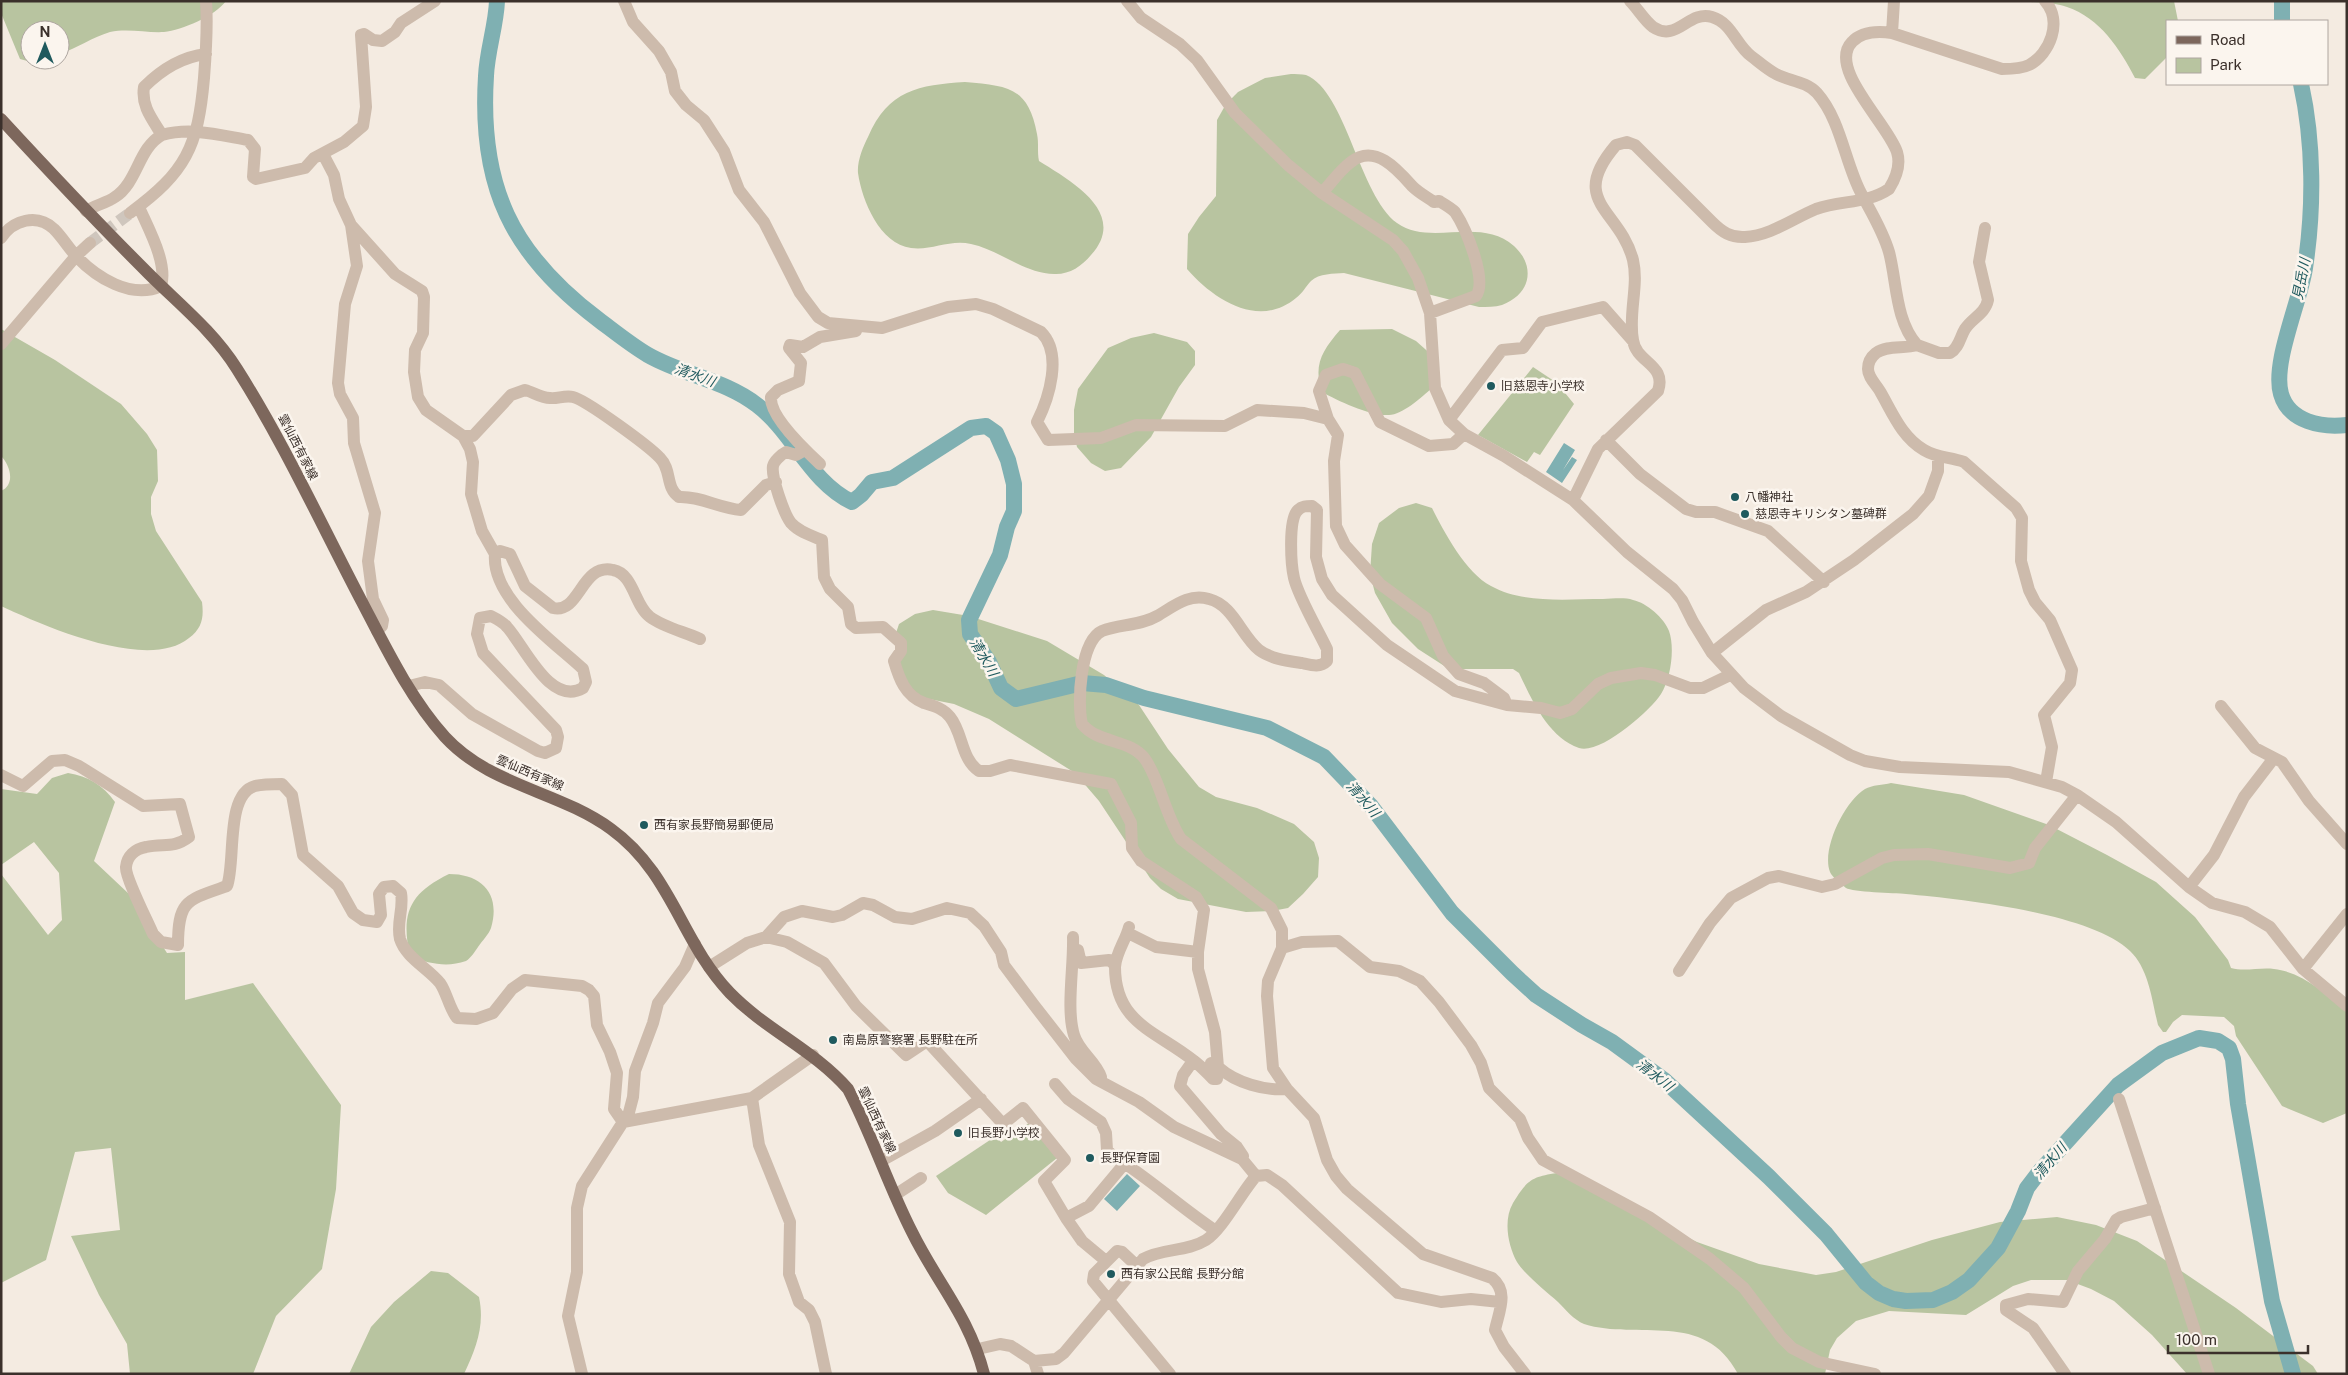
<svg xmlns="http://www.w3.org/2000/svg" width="2348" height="1375" font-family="'Public Sans','Noto Sans JP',sans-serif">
  <rect width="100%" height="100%" fill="#f4ebe1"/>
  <!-- green -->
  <path fill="#b8c4a0" d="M 1,1 L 226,1 C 215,16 182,30 164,32 C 146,33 128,28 110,32 C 93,37 77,48 60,54 L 60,30 L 30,30 L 30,60 L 39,60 L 31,62 L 20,59 L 1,13 Z
    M 2021,1 L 2174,1 L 2178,21 L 2167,21 L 2166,58 L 2145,79 L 2135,78 C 2120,49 2100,18 2067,7 C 2054,2 2036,3 2021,1 Z
    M 1291,74 C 1295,74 1302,74 1306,75 C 1346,91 1359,195 1397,223 C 1430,247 1480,216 1514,246 C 1536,266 1531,294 1502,305 C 1495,307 1487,307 1479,307 L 1344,273 C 1334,274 1319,273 1311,281 C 1306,286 1302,294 1296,298 C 1259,329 1214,300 1187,269 L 1188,234 L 1199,217 L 1216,196 L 1217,120 L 1226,104 L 1238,92 L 1265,78 Z
    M 965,82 C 1007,86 1028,86 1037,134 C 1039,143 1037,152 1039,161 C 1071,181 1129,213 1091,255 C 1082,266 1070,274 1056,274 C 1026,275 1000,250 971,244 C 950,239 931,251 911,248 C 880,244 862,201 858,173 C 857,161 863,147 868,137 C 888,90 919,85 965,82 Z
    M 1,329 L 55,360 L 121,404 L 147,434 L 157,450 L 158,481 L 151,497 L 151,514 L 156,531 L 202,602 C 204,618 202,628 189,638 C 148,672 44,626 1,606 L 1,491 C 16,484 10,465 1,456 Z
    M 1392,329 L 1416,341 L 1434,357 L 1432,388 C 1422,397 1402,415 1389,415 C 1370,416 1338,401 1322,392 C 1313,365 1322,351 1340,330 Z
    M 1154,333 L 1187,342 L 1195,351 L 1195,365 L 1179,387 L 1151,437 L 1121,468 L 1105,471 L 1091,463 L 1077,447 L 1074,434 L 1074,410 L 1078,389 L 1108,348 L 1131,338 Z
    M 1533,367 L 1557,383 L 1574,404 L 1540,455 L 1534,452 L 1527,462 L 1478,435 Z
    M 1416,503 L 1432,508 C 1444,532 1466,573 1491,586 C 1523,604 1567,599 1603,599 C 1612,599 1624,597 1633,600 C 1647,603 1664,618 1669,631 C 1675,648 1671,678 1661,694 C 1650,711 1600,755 1579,748 C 1548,737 1532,700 1519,673 L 1513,669 L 1449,669 L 1418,649 L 1392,623 L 1375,593 L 1370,574 L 1372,544 L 1379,523 L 1399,508 Z
    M 933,610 L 969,616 L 1047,641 L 1104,675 L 1139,705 L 1168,749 L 1199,787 L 1216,797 L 1257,808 L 1294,824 L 1314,842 L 1319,858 L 1318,877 L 1303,894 L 1288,908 L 1272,911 L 1246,912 L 1178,899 L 1161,889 L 1150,878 L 1099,801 L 1075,773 L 989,719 L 954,704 L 919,697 L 904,683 L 894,639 L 899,624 L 915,614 Z
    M 68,773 C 88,776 103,785 115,802 L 94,861 L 129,894 L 167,953 L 185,952 L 185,1000 L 253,983 L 341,1105 L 336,1189 L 322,1269 L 276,1316 L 253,1374 L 130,1374 L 127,1344 L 99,1295 L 71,1236 L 120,1230 L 111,1148 L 75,1152 L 46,1260 L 1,1283 L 1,874 L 48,935 L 62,920 L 59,873 L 34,842 L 1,865 L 1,789 L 37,794 L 52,778 Z
    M 1891,783 L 1964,795 L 2049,825 L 2107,855 L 2156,882 L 2195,917 L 2228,960 L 2231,968 C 2245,972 2260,967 2274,969 C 2302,972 2326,994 2347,1012 L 2347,1113 L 2323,1123 L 2282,1106 L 2236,1036 L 2234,1026 L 2224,1017 L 2182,1015 L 2173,1022 L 2166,1032 L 2163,1032 L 2158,1025 C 2152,1001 2149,969 2130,951 C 2091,913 1961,899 1906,894 C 1895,893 1852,892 1846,888 C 1841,884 1832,877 1830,872 C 1821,849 1845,801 1865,789 C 1872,785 1883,785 1891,783 Z
    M 449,874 C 482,874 501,894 491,928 C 489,934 482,941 478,947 C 475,951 471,958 466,961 C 446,968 429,963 410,957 C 401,914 408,894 449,874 Z
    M 1029,1123 L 1057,1158 L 986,1215 L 948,1193 L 936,1176 L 996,1136 L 1001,1142 Z
    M 1557,1173 L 1697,1242 L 1759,1264 L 1816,1275 L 1836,1272 L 1932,1240 L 2000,1222 L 2057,1217 L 2096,1225 L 2137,1241 L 2236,1308 L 2313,1366 L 2318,1374 L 2187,1374 L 2152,1335 L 2114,1301 L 2091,1289 L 2067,1280 L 2031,1280 L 2013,1286 L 1966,1315 L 1889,1311 L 1856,1321 L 1837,1338 L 1830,1350 L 1825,1374 L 1738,1374 C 1704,1309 1638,1341 1584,1324 C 1574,1320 1565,1309 1558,1302 C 1547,1292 1524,1274 1517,1262 C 1508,1246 1503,1220 1513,1203 C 1527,1181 1530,1177 1557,1173 Z
    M 431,1271 L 448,1273 L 479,1297 C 485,1326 476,1348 464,1374 L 349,1374 L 371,1327 L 394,1302 Z"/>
  <!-- water -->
  <path fill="#7fb0b2" d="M 1564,443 L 1575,450 L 1563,470 L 1572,457 L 1577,460 L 1562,483 L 1546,472 Z
    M 1127,1174 L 1140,1186 L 1117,1211 L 1104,1199 Z"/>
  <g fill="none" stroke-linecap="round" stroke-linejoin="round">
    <!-- river -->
    <path stroke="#7fb0b2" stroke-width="16" d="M 497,1 C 496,26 487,51 486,76 C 479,186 511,254 599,320 C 615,332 631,345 648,355 C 683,375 725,380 757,405 C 793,432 810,482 852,502 L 861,495 L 872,482 L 893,478 L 971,428 L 986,426 L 996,433 L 1008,460 L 1014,484 L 1014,511 L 1007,527 L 1000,555 L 969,620 L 970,634 L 989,662 L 1001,688 L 1016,699 L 1082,683 L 1106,685 L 1144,698 L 1267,728 L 1324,757 L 1371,806 L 1452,913 L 1512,973 L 1536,995 L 1582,1025 L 1612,1042 L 1664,1080 L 1769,1177 L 1826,1234 L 1866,1283 L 1879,1293 L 1893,1299 L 1906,1301 L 1933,1300 L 1952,1292 L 1969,1280 L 1998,1248 L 2018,1211 L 2027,1188 L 2040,1171 L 2118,1085 L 2162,1053 L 2199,1038 L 2218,1041 L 2229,1048 L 2233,1059 L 2238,1104 L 2272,1301 L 2293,1374
      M 2282,21 L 2282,1
      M 2301,84 C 2314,143 2314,209 2305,268 C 2300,302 2272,363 2281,394 C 2289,422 2322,428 2347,425"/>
    <!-- minor-tunnel -->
    <path stroke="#cfc6bd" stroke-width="12" stroke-dasharray="12 6" stroke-linecap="butt" d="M 90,243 L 130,213"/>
    <!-- minor -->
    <path stroke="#cdbbac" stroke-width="12" d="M 624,1 L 633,22 L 659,51 L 671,72 L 675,91 L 686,105 L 704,120 L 724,151 L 739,190 L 764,222 L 800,293 L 818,317 L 828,323 L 882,328 L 948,307 L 976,304 L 993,309 L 1041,332 C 1063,354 1049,398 1037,422 L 1048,440 L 1101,438 L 1136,425 L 1225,426 L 1257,410 L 1304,413 L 1328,419 L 1338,435 L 1334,461 L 1336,526 L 1345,545 L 1380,584 L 1426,618 L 1443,656 L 1459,674 L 1484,683 L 1504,698 L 1507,705
      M 1127,1 L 1141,18 L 1180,44 L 1197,60 L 1235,113 L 1288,165 L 1322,193 L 1393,240 L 1403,251 L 1418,278 L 1430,313 L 1435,388 L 1449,420 L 1464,434 L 1504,456 L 1573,500 L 1627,552 L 1673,589 L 1682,600 L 1693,622 L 1712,653 L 1744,688 L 1781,716 L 1850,755 L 1865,761 L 1900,767 L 2009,772 L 2062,787 L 2077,795 L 2116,822 L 2189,887 L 2212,903 L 2245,912 L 2270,927 L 2303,969 L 2347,1006
      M 1630,1 C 1638,9 1644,20 1653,27 C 1677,43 1688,10 1712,17 C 1732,23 1736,45 1751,56 C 1759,62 1768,70 1776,74 C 1789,81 1806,81 1817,93 C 1841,120 1845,163 1861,193 C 1871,212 1883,231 1889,252 C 1897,282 1895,320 1917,345 C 1904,349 1887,345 1876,353 C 1871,357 1868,363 1868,369 C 1868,378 1877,385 1881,393 C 1893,414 1902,437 1924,450 C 1937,458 1950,457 1964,462 L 2016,508 L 2022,518 L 2021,561 L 2029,590 L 2035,602 L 2050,620 L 2072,670 L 2070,683 L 2044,715 L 2052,747 L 2046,782
      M 1892,33 L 1894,1
      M 162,135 C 191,127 219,135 248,140 L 255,149 L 253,177 L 256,179 L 305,168 L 314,158 L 344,142 L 363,126 L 366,107 L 361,35 L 364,34 L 373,40 L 382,41 L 395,32 L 401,23 L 435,1
      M 323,154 L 334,175 L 339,199 L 351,225 L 395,274 L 422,291 L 424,297 L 423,333 L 415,350 L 414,372 L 418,397 L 426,410 L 463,436 L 470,449 L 473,462 L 471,494 L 482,531 L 495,554
      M 1322,193 C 1331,183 1340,170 1351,162 C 1375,143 1398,170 1412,186 C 1419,193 1427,197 1434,202 L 1439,201 C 1444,204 1451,208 1455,212 C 1465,227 1488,280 1476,296 L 1430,313
      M 86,211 C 95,205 107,203 115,197 C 138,182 138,148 162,135 C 152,119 141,106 144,87 C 162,69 181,57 206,54
      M 130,213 C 186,172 198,147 204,78 C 206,52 208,27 206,1
      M 351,225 L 357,266 L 345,304 L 338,383 L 340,394 L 353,418 L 354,443 L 375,513 L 368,561 L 373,599 L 383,620 L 382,626 L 377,631
      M 1,238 C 13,220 37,213 54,229 C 62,237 68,247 76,256 C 96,277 131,300 161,286 C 168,263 148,228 139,207
      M 1,344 L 76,256 L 90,243
      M 1917,345 L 1939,353 L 1950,353 C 1959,348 1960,337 1965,329 C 1972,318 1985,314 1988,300 L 1979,262 L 1985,228
      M 1328,419 L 1319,391 L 1326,375 L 1343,369 L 1355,373 L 1380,422 L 1429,446 L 1453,444 L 1464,434
      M 1449,420 L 1502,350 L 1523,348 L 1542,322 L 1603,307 L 1633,341
      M 463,436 L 473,436 L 511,395 L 525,390 C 533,392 541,398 550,398 C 557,399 565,395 573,397 C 586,400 649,446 660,458 C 672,470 665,487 679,497 C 700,496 719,508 741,510 L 766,485 L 776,482
      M 1606,440 L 1640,474 L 1686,509 L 1696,512 L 1715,512 L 1768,531 L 1824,582
      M 805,450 L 796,455 L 786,452 C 782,454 774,461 773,466 C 771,477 784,514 791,523 C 799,532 812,536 822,540 L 824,577 L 830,589 L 848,607 L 851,624 L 856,628 L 883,627 L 901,643 L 901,651 L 894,661 C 899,678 905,696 924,703 C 934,706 943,708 950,717 C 963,733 961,759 979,771 L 990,771 L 1010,765 L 1111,784 L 1131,823 L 1132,848 L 1141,861 L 1196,897 L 1204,910 L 1198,952 L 1198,969 L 1215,1032 L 1218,1067 C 1236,1083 1265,1091 1287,1089
      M 820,464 C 806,451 769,416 771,397 L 778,390 L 799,381 L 801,363 L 789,348 L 790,345 L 803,347 L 820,337 L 856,331
      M 1573,500 L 1598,449 L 1658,391 C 1667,364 1636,363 1633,340 C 1628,314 1639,286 1633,260 C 1620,209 1567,202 1616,145 L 1627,142 L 1635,145 L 1712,222 C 1722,232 1731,238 1745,237 C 1770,236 1794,218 1816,209 C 1841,200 1867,204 1889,189 C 1896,178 1901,165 1897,152 C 1888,124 1827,68 1852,42 C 1862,31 1878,31 1892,33 L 2002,69 C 2010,69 2021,69 2029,65 C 2050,54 2063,21 2045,1
      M 1712,653 L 1766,610 L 1806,592 L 1854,560 L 1913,514 L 1929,496 L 1938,471 L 1938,457
      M 409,686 L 425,682 L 439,685 L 472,714 L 538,751 L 545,753 L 556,748 L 558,737 L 556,730 L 483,653 L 477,634 L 480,618 L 491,616 C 497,619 503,622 507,627 C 524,645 550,707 583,688 L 586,682 L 583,669 C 553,641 491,599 495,554 L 500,551 L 510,554 L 525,586 L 553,608 C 580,614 581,563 613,570 C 634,574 634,605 650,617 C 663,627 685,632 700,639
      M 2221,706 L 2255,748 L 2282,762 L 2309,801 L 2347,844
      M 1,775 L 23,786 L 52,761 L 65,760 L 79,766 L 143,806 L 180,804 L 189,837 C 173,849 164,843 146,847 C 135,849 127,856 126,867 C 125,877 148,922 153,934 L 161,942 L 178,945 C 178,900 187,900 227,886 C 236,862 225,794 255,786 C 263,784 273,784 282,784 L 292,795 L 303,855 L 338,886 L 353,913 L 363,920 L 377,922 L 381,915 L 379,894 L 384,887 L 393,886 L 401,893 C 404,909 396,923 400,939 C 406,958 428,968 440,983 C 447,993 449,1008 457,1018 L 476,1019 L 493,1013 L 512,989 L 525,980 L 582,986 L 589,990 L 594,996 L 597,1025 L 610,1052 L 617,1073 L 614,1109 L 623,1122
      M 2189,887 L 2214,855 L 2244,797 L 2274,758
      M 1129,927 C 1126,940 1116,952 1115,967 C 1115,1024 1157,1031 1194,1061 C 1201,1066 1207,1073 1213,1079 L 1217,1079 L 1211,1063
      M 1128,933 L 1156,947 L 1198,952
      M 766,937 L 787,942 L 824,963 L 856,1006 L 906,1055 L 927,1041 L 1003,1124 L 1023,1108 L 1065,1160 L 1044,1181 L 1066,1218 L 1089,1206 L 1125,1163
      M 1073,937 C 1074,966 1066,1009 1074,1035 C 1079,1052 1096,1061 1101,1077
      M 1282,948 L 1302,942 L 1338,941 L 1370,967 L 1399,971 L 1420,981 L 1439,1002 L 1471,1045 L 1481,1063 L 1489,1088 L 1520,1119 L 1528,1138 L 1543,1160 L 1649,1217 L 1710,1259 L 1744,1288 L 1781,1337 L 1792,1348 L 1819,1362 L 1875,1374
      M 1078,950 L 1081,963 L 1109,960 L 1115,965
      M 709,967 L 747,943 L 766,937 L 784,917 L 802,911 L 833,917 L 842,915 L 863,903 L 873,905 L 895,917 L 912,919 L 947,908 L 970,913 L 984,926 L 1001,952 L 1004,965 L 1034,1005 L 1076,1059 L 1096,1079 L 1139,1102 L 1174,1127 L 1242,1159 L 1256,1176
      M 2303,969 L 2347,914
      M 1679,971 L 1710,923 L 1731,898 L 1768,878 L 1779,876 L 1822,887 L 1835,884 L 1882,858 L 1894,855 L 1928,854 L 2010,868 L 2029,863 L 2035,848 L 2077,795
      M 1193,1061 L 1183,1075 L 1180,1086 L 1221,1134 L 1237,1147 L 1243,1156 L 1242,1159
      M 1055,1084 L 1068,1099 L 1101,1122 L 1106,1133 L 1107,1150 L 1112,1155 C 1149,1178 1180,1207 1216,1231
      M 752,1098 L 759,1145 L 790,1222 L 789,1274 L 799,1302 L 809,1310 L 815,1322 L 826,1374
      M 2119,1099 L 2209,1374
      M 627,1120 L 633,1097 L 635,1071 L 653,1023 L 658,1003 L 685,967 L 695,944
      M 881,1161 L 935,1131 L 981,1099
      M 895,1195 L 921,1178
      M 1066,1218 L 1082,1241 L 1106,1261
      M 1137,1266 L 1122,1252 L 1117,1251 L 1094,1274 L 1093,1281 L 1170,1374
      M 978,1349 L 1000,1344 L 1011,1346 L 1034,1361 L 1056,1359 L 1064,1353 L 1143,1259 C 1162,1248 1187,1252 1206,1240 C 1222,1230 1241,1193 1256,1176 L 1267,1175 L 1282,1185 L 1398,1293 L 1441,1302 L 1471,1299 L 1500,1302
      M 1034,1361 L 1038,1374
      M 582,1374 L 568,1316 L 577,1272 L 577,1208 L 582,1186 L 623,1122 L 752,1098 L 813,1055
      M 1525,1374 L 1504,1347 L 1495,1330 C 1499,1311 1509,1292 1492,1278 L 1423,1254 L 1347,1189 L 1336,1176 L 1327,1160 L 1314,1118 L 1287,1089 L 1273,1068 L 1267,996 L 1268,981 L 1282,948 L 1282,930 L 1271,908 L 1181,839 C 1165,815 1160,780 1145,759 C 1131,739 1098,744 1082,724 C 1077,704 1080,641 1102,631 C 1119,624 1140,626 1157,616 C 1173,607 1188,593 1209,599 C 1233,605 1241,635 1259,650 C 1271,659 1288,661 1302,663 C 1311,665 1320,668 1327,661 L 1327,649 C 1318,630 1298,596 1294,578 C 1291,565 1288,519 1298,510 C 1302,506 1306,506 1312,506 L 1317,510 L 1316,557 L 1322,579 L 1332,595 L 1387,645 L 1455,691 L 1507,705 L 1541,708 L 1560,713 L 1572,709 L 1598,684 L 1611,678 L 1641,673 L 1655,675 L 1690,688 L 1703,688 L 1730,675
      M 2065,1374 L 2033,1328 L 2006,1310 L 2006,1305 L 2028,1299 L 2063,1302 L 2078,1271 L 2105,1239 L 2116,1220 L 2121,1217 L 2155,1208"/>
    <!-- major -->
    <path stroke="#7d675c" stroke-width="12" d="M 1,119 C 48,170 94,219 143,268 C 175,301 212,329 237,369 C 284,443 321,524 362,602 C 386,648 410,698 445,737 C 490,786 559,791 611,829 C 672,873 681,942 730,993 C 766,1030 814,1050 848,1089 C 872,1135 888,1185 912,1232 C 937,1283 969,1316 984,1374"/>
  </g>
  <!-- markers -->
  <g fill="#1f5a5e" stroke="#fbf5ee" stroke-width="2">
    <circle cx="1491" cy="386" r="5"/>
    <circle cx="1735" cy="497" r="5"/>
    <circle cx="1745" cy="514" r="5"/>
    <circle cx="644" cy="825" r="5"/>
    <circle cx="833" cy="1040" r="5"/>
    <circle cx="958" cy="1133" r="5"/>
    <circle cx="1090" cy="1158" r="5"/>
    <circle cx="1111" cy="1274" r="5"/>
  </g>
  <g text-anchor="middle" stroke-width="5" stroke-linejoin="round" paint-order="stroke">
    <!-- poi labels -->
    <g font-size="12" fill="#3b302b" stroke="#fbf5ee" text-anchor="start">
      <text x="1501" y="390">旧慈恩寺小学校</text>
      <text x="1745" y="501">八幡神社</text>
      <text x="1755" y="518">慈恩寺キリシタン墓碑群</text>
      <text x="654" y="829">西有家長野簡易郵便局</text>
      <text x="843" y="1044">南島原警察署 長野駐在所</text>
      <text x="968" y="1137">旧長野小学校</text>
      <text x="1100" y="1162">長野保育園</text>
      <text x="1121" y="1278">西有家公民館 長野分館</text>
    </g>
    <!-- street labels -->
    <g font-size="12" fill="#3b302b" stroke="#fbf5ee">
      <text transform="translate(298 447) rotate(63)" y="4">雲仙西有家線</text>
      <text transform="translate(530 773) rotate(23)" y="4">雲仙西有家線</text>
      <text transform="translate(877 1120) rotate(65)" y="4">雲仙西有家線</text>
    </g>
    <!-- water labels -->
    <g font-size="14" font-style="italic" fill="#1f5a5e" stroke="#fbf5ee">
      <text transform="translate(2301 279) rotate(-79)" y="5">見岳川</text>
      <text transform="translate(695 375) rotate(20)" y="5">清水川</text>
      <text transform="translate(984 657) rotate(59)" y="5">清水川</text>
      <text transform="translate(1363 799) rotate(49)" y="5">清水川</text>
      <text transform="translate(1655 1075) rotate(38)" y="5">清水川</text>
      <text transform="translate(2050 1161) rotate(-49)" y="5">清水川</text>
    </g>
  </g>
  <!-- border -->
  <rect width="2348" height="1375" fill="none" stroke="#3b302b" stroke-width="5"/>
  <!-- legend -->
  <rect x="2166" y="20" width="162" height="65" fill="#fbf5ee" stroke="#aea6a0"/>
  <rect x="2176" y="36" width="25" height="8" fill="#7d675c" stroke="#aea6a0"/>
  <text x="2210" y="45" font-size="15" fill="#3b302b">Road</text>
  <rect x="2176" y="58" width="25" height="15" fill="#b8c4a0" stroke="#aea6a0"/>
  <text x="2210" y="70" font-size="15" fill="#3b302b">Park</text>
  <!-- north arrow -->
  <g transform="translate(45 45)"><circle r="24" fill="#fbf5ee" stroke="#aea6a0"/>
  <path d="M0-4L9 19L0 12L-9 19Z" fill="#1f5a5e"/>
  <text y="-8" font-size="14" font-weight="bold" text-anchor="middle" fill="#3b302b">N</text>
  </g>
  <!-- scale -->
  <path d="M2168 1345v8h140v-8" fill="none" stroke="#3b302b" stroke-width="2.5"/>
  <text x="2176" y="1345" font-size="15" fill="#3b302b" stroke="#fbf5ee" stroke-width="4" paint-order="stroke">100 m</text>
</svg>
